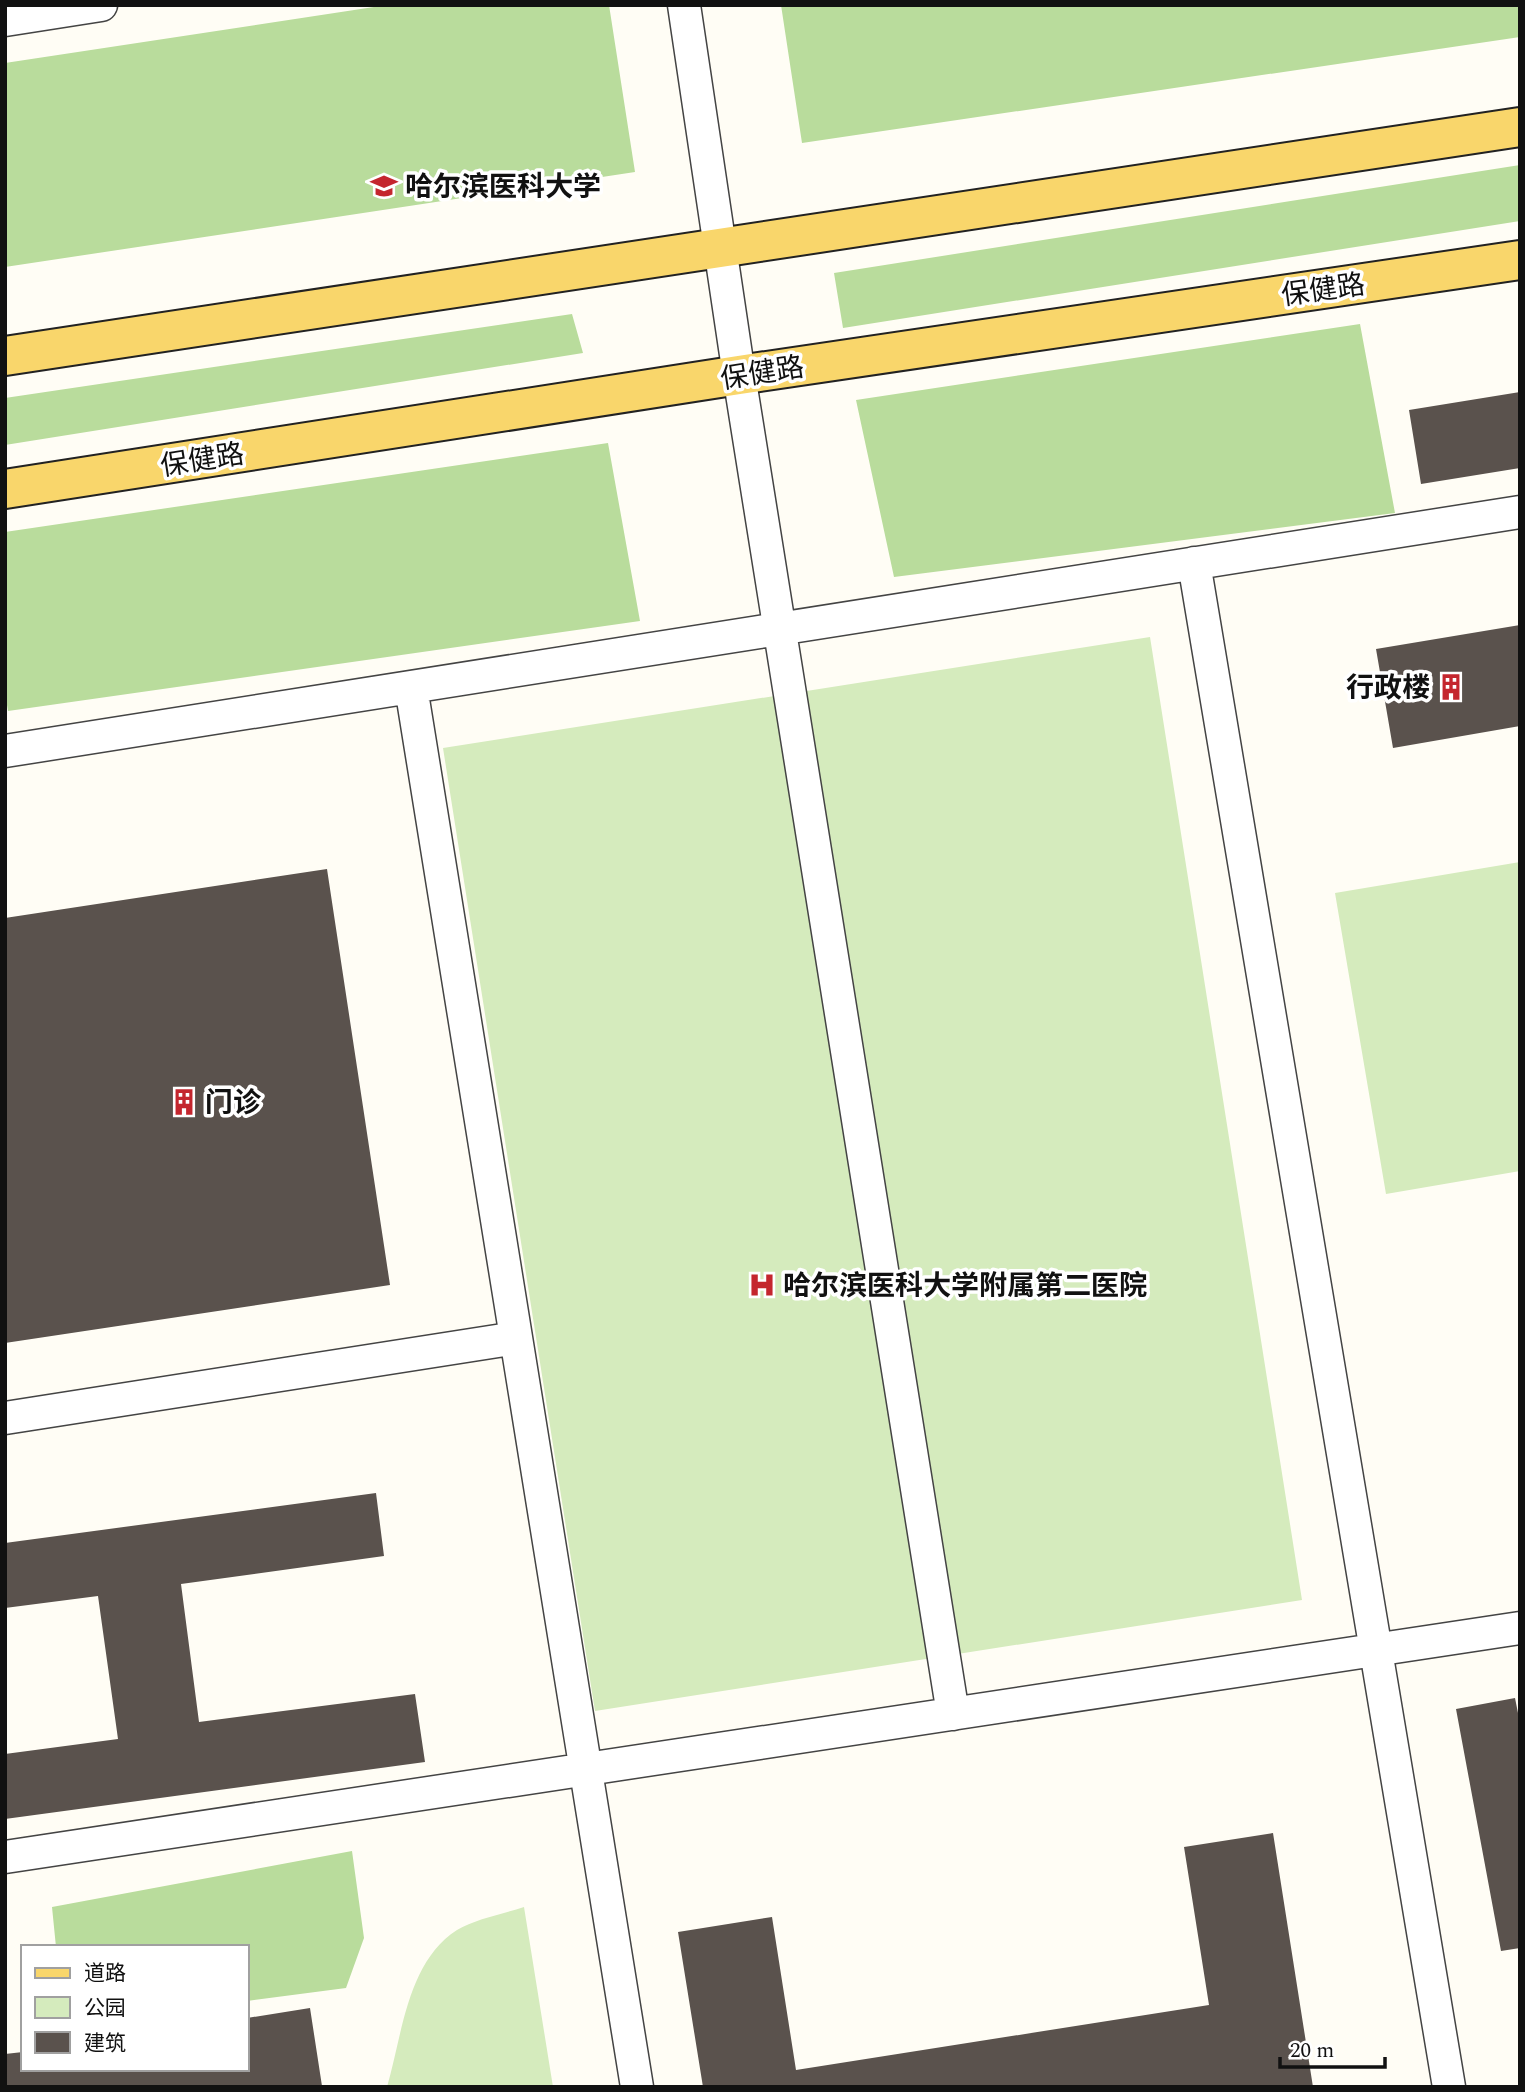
<svg xmlns="http://www.w3.org/2000/svg" width="1525" height="2092" font-family="Spectral,'Noto Sans SC',serif">
  <rect width="100%" height="100%" fill="#fffdf5"/>
  <!-- green -->
  <path fill="#d5ebbd" d="M 1150,637 L 1302,1600 L 595,1711 L 443,748 Z
    M 1520,862 L 1520,1171 L 1386,1194 L 1335,893 Z
    M 524,1907 L 553,2087 L 387,2087 C 402,2036 407,1962 457,1930 C 475,1919 503,1914 524,1907 Z"/>
  <!-- forest -->
  <path fill="#b9dc9c" d="M 387,5 L 609,5 L 635,172 L 5,267 L 5,63 Z
    M 781,5 L 1520,5 L 1520,37 L 802,143 Z
    M 1520,165 L 1520,221 L 843,328 L 834,273 Z
    M 572,314 L 583,353 L 5,445 L 5,398 Z
    M 1360,324 L 1395,513 L 894,577 L 856,400 Z
    M 608,443 L 640,621 L 8,711 L 5,693 L 5,532 Z
    M 352,1851 L 364,1938 L 346,1988 L 247,2001 L 247,1947 L 56,1947 L 52,1907 Z"/>
  <!-- building -->
  <path fill="#5a524d" d="M 1520,392 L 1520,468 L 1421,484 L 1409,410 Z
    M 1520,625 L 1520,726 L 1393,748 L 1376,649 Z
    M 327,869 L 390,1285 L 5,1343 L 5,918 Z
    M 376,1493 L 384,1556 L 181,1584 L 199,1722 L 415,1694 L 425,1762 L 5,1819 L 5,1754 L 118,1739 L 98,1596 L 5,1608 L 5,1543 Z
    M 1515,1698 L 1520,1723 L 1520,1948 L 1501,1951 L 1456,1709 Z
    M 1273,1833 L 1313,2087 L 703,2087 L 678,1932 L 772,1917 L 796,2070 L 1209,2005 L 1184,1847 Z
    M 310,2008 L 322,2086 L 5,2087 L 5,2054 L 23,2052 L 23,2069 L 247,2069 L 247,2018 Z"/>
  <g fill="none" stroke-linecap="round" stroke-linejoin="round">
    <defs>
      <path id="street" d="M 684,5 L 739,375 L 953,1714
        M 5,20 L 101,5
        M 1194,563 L 1449,2087
        M 411,687 L 637,2087
        M 5,751 L 1520,512
        M 5,1418 L 516,1338
        M 5,1857 L 1520,1628"/>
      <path id="primary" d="M 5,356 L 1520,127
        M 5,489 L 739,375 L 1520,260"/>
    </defs>
    <!-- street casing -->
    <use href="#street" stroke="#444" stroke-width="35"/>
    <!-- primary casing -->
    <use href="#primary" stroke="#222" stroke-width="42"/>
    <!-- street -->
    <use href="#street" stroke="#fff" stroke-width="32"/>
    <!-- primary -->
    <use href="#primary" stroke="#f9d66b" stroke-width="38"/>
  </g>
  <!-- icons -->
  <defs>
    <symbol id="university-bare" viewBox="-9 -9 18 18"><path d="M0-5L7-2L0 1L-7-2ZM-4 1L0 2.5L4 1V4Q0 6-4 4Z" fill="#c4262e" stroke="#fff" stroke-width="2.5" paint-order="stroke"/></symbol>
    <symbol id="building-bare" viewBox="-9 -9 18 18"><path d="M-4-6H4V6H1V3H-1V6H-4ZM-2.5-4.3h1.7v1.8h-1.7ZM.8-4.3h1.7v1.8H.8ZM-2.5-1h1.7V.8h-1.7ZM.8-1h1.7V.8H.8Z" fill="#c4262e" stroke="#fff" stroke-width="2.5" paint-order="stroke"/></symbol>
    <symbol id="hospital-bare" viewBox="-9 -9 18 18"><path d="M-5-5h3v3.5h4V-5h3V5h-3V1.5h-4V5h-3Z" fill="#c4262e" stroke="#fff" stroke-width="2.5" paint-order="stroke"/></symbol>
  </defs>
  <g fill-rule="evenodd">
    <use href="#university-bare" x="365" y="167" width="38" height="38"/>
    <use href="#building-bare" x="1432" y="668" width="38" height="38"/>
    <use href="#building-bare" x="165" y="1083" width="38" height="38"/>
    <use href="#hospital-bare" x="743" y="1266" width="38" height="38"/>
  </g>
  <g text-anchor="middle" stroke-width="7" stroke-linejoin="round" paint-order="stroke">
    <!-- poi labels -->
    <g font-size="28" font-weight="bold" fill="#111" stroke="#fff" text-anchor="start">
      <text x="405" y="196">哈尔滨医科大学</text>
      <text x="1430" y="697" text-anchor="end">行政楼</text>
      <text x="205" y="1112">门诊</text>
      <text x="783" y="1295">哈尔滨医科大学附属第二医院</text>
    </g>
    <!-- street labels -->
    <g font-size="28" fill="#111" stroke="#fff">
      <text transform="translate(1323 289) rotate(-8)" y="10">保健路</text>
      <text transform="translate(762 372) rotate(-9)" y="10">保健路</text>
      <text transform="translate(202 459) rotate(-9)" y="10">保健路</text>
    </g>
  </g>
  <!-- border -->
  <rect width="1525" height="2092" fill="none" stroke="#111111" stroke-width="14"/>
  <!-- legend -->
  <rect x="21" y="1945" width="228" height="126" fill="#ffffff" stroke="#a0a0a0" stroke-width="2"/>
  <rect x="35" y="1968" width="35" height="10" fill="#f9d66b" stroke="#a0a0a0" stroke-width="2"/>
  <text x="84" y="1980" font-size="21" fill="#111111">道路</text>
  <rect x="35" y="1997" width="35" height="21" fill="#d5ebbd" stroke="#a0a0a0" stroke-width="2"/>
  <text x="84" y="2015" font-size="21" fill="#111111">公园</text>
  <rect x="35" y="2032" width="35" height="21" fill="#5a524d" stroke="#a0a0a0" stroke-width="2"/>
  <text x="84" y="2050" font-size="21" fill="#111111">建筑</text>
  <!-- scale -->
  <path d="M1280 2057v10h105v-10" fill="none" stroke="#111111" stroke-width="3.5"/>
  <text x="1290" y="2057" font-size="21" fill="#111111" stroke="#ffffff" stroke-width="5" paint-order="stroke">20 m</text>
</svg>
